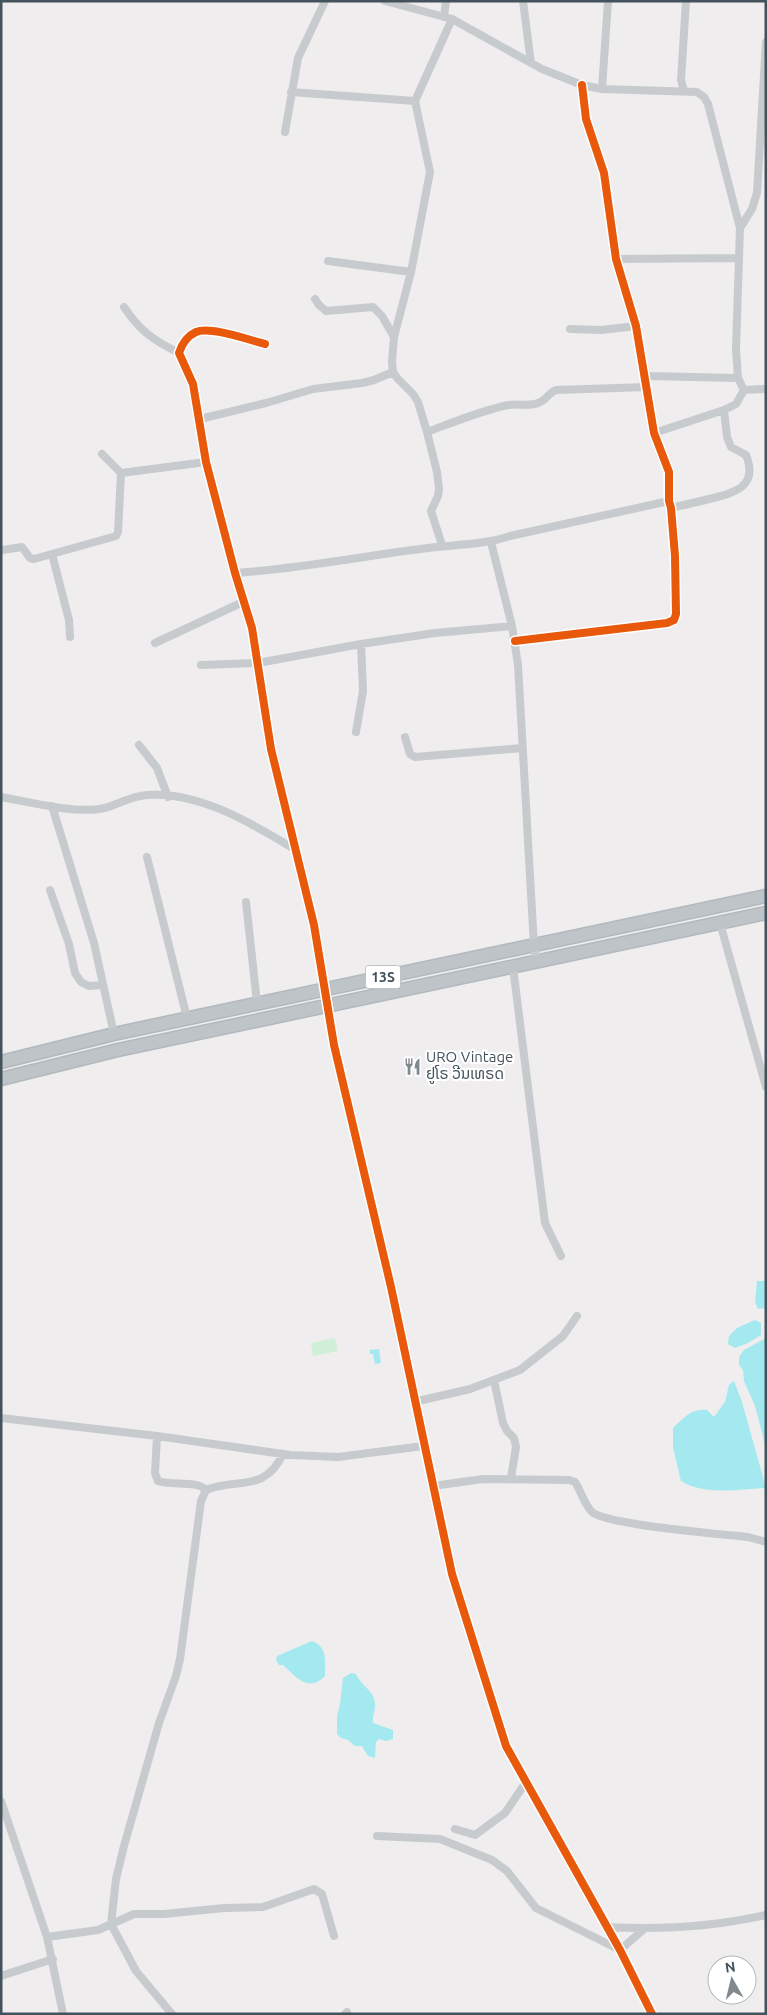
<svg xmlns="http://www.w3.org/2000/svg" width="767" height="2015" font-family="Ubuntu,'Noto Sans Lao',sans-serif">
  <rect width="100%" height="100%" fill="#efedee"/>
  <!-- green -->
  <path fill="#d0efd8" d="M 335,1338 L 338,1351 L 313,1356 L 311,1343 Z"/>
  <!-- water -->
  <path fill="#a3e9ef" d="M 757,1281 L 766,1281 L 766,1308 L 758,1309 L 755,1302 Z
    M 755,1320 L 761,1323 L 761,1335 L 748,1343 L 735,1348 L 728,1344 L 729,1336 L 737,1328 Z
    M 766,1338 L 766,1448 L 755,1406 L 744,1381 L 743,1370 L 739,1365 L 739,1357 L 744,1350 Z
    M 379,1349 L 381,1363 L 375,1364 L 373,1354 L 370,1354 L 370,1350 Z
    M 734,1381 L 742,1402 L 766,1488 C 739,1489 705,1496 681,1481 L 673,1447 L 673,1428 C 684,1418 691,1408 707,1410 L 714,1417 L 725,1402 L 729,1385 Z
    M 312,1641 C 328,1647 325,1661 325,1676 C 308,1693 296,1677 283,1665 L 279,1665 L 276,1660 L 277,1656 Z
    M 351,1673 L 356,1674 C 360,1684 375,1692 375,1703 C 376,1710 372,1716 373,1723 L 393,1730 L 393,1739 L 386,1741 L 379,1739 L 376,1742 L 375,1758 L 368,1756 L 362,1746 L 355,1746 L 348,1740 L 341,1738 L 337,1734 L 337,1716 L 340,1704 L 343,1678 Z"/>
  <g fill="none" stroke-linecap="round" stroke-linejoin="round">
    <defs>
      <path id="trunk" d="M 1,1062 L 114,1034 L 766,896
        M 1,1079 L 118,1050 L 766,913"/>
    </defs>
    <!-- trunk casing -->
    <use href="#trunk" stroke="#b2b9be" stroke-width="15"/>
    <!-- minor -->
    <path stroke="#c7cbcd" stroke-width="8" d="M 385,1 L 452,19 L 542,69 L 582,85 L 602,89 L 697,92 L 704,97 L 708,104 L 740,228
      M 523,1 L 531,63
      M 444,17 L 446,1
      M 602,89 L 608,1
      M 684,91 L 681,80 L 686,1
      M 291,92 L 415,101
      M 285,132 L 298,58 L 325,1
      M 616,259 L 738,258
      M 328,261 L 411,272
      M 315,299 L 319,305 L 326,311 L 373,307 L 382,316 L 394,337
      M 124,307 C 140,331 153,340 179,353
      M 570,329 L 601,330 L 636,326
      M 265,344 C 249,340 210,326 196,332 C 187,336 182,344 179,353 L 193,384 L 206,462 L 235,573 L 252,628 L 271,749 L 314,925 L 334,1045 L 391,1287 L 452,1574 L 506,1746 L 620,1950 L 652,2014
      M 646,376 L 738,378
      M 744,390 L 738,378 L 736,349 L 740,228 L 752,209 L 757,193 L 766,42
      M 744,390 L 766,389
      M 200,419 L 266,403 L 313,389 L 362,383 L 374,380 L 393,372
      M 427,432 C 454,422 480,411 508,405 C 518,403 529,407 538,403 C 546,401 548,393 556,390 L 647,387
      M 654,433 L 724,410 L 736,404 L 744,390
      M 102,454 L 121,473
      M 671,508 C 684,505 697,502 709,499 C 734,493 759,487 746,455 L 731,447 L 727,437 L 724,410
      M 491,542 L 512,626 L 518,665 L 534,946 L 537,962
      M 442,545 L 431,511 L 438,496 L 439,489 L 437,472 L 427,432 L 418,402 L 413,394 L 397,378 L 393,372 L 392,362 L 394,337 L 411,272 L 430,172 L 415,101 L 452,19
      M 2,550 L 22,547 L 30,558 L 34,559 L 116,536 L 118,532 L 121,473 L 206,462
      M 52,554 L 69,620 L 70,637
      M 235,573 C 297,569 358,557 420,549 C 451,544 480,546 510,536 L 669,501
      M 515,641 L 667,623 L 674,620 L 676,614 L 675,556 L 671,508 L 669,501 L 669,472 L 654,433 L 636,326 L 616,259 L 604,173 L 586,119 L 582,85
      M 155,643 L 243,602
      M 201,665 L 258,663 L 361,644 L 435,633 L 512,626
      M 356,732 L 363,691 L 361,644
      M 405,737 L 410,754 L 415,757 L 522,748
      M 139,745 L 157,768 L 168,797
      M 1,797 C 31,802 70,813 100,809 C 116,806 130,796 147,795 C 199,791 253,824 296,850
      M 52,806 L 94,943 L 114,1034
      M 147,857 L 187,1018
      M 50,890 L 69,944 L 75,973 L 81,982 L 89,986 L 103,985
      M 246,902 L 257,1003
      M 720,923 L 766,1087
      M 513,967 L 545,1223 L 561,1256
      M 494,1380 L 503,1423 L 507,1431 L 514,1438 L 516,1447 L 511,1478
      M 414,1402 L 470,1389 L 520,1370 L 563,1336 L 577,1316
      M 1,1418 L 157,1436 L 290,1455 L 338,1457 L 423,1446
      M 157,1436 L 155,1473 L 158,1481 C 172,1486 197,1480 206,1490 L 201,1501 L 180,1659 L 176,1676 L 159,1723 L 124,1846 L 116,1879 L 111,1924 L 136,1971 L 172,2014
      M 433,1486 L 483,1479 L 569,1480 L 575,1482 C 581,1491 584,1504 592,1512 C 607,1525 721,1534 748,1537 L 766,1542
      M 206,1490 C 236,1477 264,1494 283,1454
      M 1,1801 L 47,1937 L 63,2014
      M 455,1829 L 475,1835 L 505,1813 L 526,1782
      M 377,1836 L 440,1839 L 492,1860 L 507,1871 L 536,1908 L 620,1950 L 644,1929
      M 606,1927 C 660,1930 713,1927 766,1915
      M 47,1937 L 98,1930 L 134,1914 L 164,1914 L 224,1908 L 263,1907 L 314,1889 L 322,1894 L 334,1936
      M 1,1976 L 53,1959
      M 345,2014 L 347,2012"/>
    <!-- trunk -->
    <use href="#trunk" stroke="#bec4c7" stroke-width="12"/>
    <defs>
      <path id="cycleway" d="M 265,344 C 249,340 210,326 196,332 C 187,336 182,344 179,353 L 193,384 L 206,462 L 235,573 L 252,628 L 271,749 L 314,925 L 334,1045 L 391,1287 L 452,1574 L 506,1746 L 620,1950 L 652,2014
        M 515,641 L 667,623 L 674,620 L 676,614 L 675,556 L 671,508 L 669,501 L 669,472 L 654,433 L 636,326 L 616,259 L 604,173 L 586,119 L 582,85"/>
    </defs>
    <!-- cycleway casing -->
    <use href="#cycleway" stroke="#fff" stroke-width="11"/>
    <!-- cycleway -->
    <use href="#cycleway" stroke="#e8590c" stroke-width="8"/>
  </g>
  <!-- icons -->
  <defs>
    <symbol id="restaurant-bare" viewBox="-9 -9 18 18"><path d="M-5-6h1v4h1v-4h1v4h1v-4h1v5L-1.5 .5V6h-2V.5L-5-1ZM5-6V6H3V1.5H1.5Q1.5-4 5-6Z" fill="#80898e" stroke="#fff" stroke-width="2.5" paint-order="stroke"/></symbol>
  </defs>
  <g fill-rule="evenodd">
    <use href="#restaurant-bare" x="400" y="1054" width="25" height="25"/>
  </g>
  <g text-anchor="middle" stroke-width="4.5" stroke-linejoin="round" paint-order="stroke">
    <!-- shield labels -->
    <rect fill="#fff" stroke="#7c878c" stroke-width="1" x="365.5" y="965.5" width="35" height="23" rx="4"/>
    <g font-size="14" font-weight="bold" fill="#44535b">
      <text x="383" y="982">13S</text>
    </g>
    <!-- poi labels -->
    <g font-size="15" fill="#44535b" stroke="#fff" text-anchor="start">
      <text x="426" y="1062">URO Vintage<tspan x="426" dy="17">ຢູໂຣ ວີນເທຣດ</tspan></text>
    </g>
  </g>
  <!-- border -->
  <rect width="767" height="2015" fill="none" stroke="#44535b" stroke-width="5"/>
  <!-- north arrow -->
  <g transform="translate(732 1980) rotate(352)"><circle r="24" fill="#ffffff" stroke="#b4babd"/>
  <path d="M0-4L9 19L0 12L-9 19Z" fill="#80898e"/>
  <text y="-8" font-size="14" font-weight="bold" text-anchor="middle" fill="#44535b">N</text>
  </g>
</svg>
